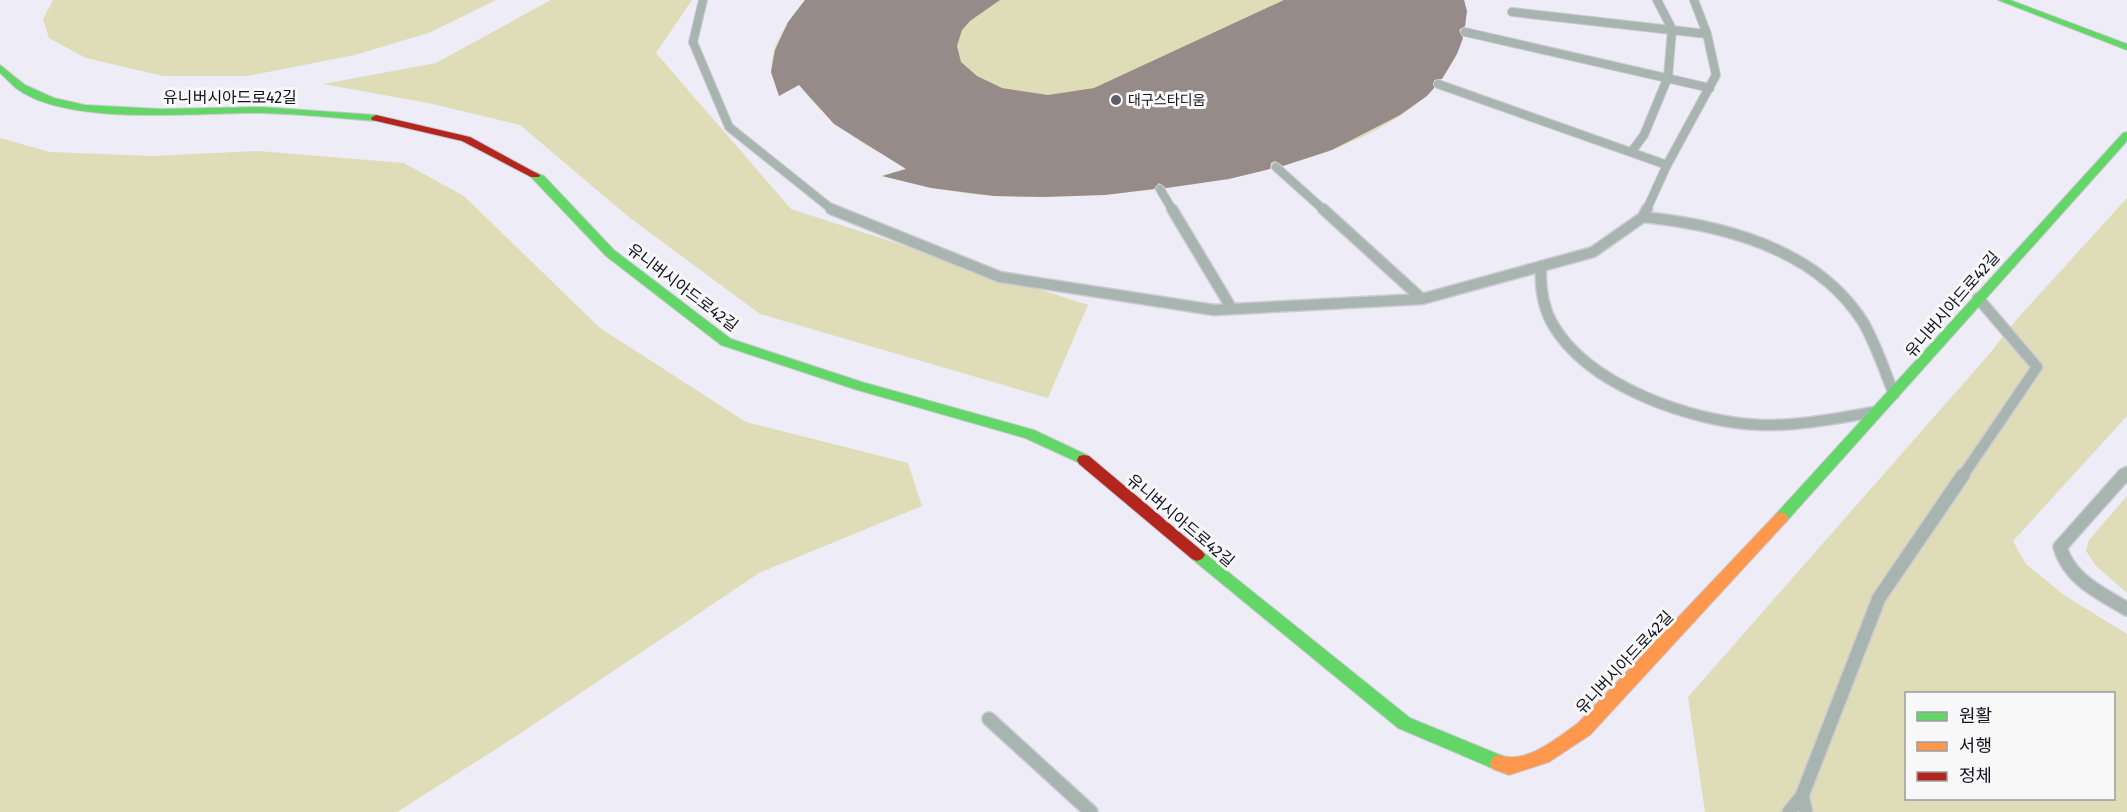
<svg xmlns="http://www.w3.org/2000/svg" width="2127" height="812" font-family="'Fira Sans','Noto Sans KR',sans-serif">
  <rect width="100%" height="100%" fill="#eeecf6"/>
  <!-- green -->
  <path fill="#deddb8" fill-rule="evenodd" d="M 53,0 L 496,0 L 431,32 L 355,55 L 247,76 L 163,76 L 86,58 L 49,38 L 43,19 Z
    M 551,0 L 692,0 L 656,53 L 791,209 L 1088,305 L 1048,398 L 760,314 L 630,218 L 520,125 L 428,103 L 323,84 L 436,63 Z
    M 805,0 L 1464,0 C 1470,23 1462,45 1451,65 C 1383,179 1114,202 994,196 C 956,194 919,185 882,176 L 910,167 C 865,148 829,124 799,85 L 779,96 C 777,89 773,81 772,73 C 768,46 790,20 805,0 Z
    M 0,138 L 50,152 L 153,156 L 258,151 L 404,163 L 464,196 L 600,328 L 746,422 L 908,463 L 922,506 L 759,573 L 518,735 L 397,812 L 0,812 Z
    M 2127,198 L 2127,416 L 2013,541 L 2026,564 L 2064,595 L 2127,634 L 2127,812 L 1705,812 L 1688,697 L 1991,352 L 2016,320 ZM 1906,694 L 2114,694 L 2114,798 L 1906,798 Z
    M 2127,496 L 2127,593 L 2096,566 L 2086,551 L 2089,540 Z"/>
  <!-- building -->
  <path fill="#978b89" d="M 805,0 L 1000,0 L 970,21 L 962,30 L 957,46 L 961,62 L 977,76 L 1002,88 L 1048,95 L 1094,88 L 1284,0 L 1464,0 L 1467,11 L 1465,26 L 1459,30 L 1463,38 L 1457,54 L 1442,79 L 1434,80 L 1434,88 L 1427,96 L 1400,115 L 1332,150 L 1283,166 L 1275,161 L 1271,163 L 1270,169 L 1229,179 L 1166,188 L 1159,183 L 1154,189 L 1105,195 L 1043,197 L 994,196 L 931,188 L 882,176 L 906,169 L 834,124 L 799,85 L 779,96 L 771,72 L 775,50 L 788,22 Z"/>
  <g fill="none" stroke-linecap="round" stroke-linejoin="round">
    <defs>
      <path id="lane-far2" d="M 703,0 L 693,42 L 729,127 L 834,211
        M 1512,12 L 1707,34
        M 1465,32 L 1710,88
        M 1438,84 L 1667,165
        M 1632,151 L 1644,135 L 1668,77 L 1672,29 L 1657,0
        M 1276,167 L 1325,211
        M 1160,189 L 1173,211
        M 1646,211 L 1667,165 L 1716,75 L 1707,34 L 1694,0"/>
      <path id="lane-far1" d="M 831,209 L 1000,277 L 1214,310 L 1422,299 L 1593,252 L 1643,217 L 1647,209
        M 1172,209 L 1232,309
        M 1323,209 L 1422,299
        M 1643,217 C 1724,225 1817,249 1863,322 C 1876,344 1884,370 1894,394
        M 1541,266 C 1540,286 1542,305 1552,323 C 1587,386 1694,423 1762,425 C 1800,426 1838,418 1875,412
        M 1962,477 L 2037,367 L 1978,298
        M 2123,477 L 2127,472"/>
      <path id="lane" d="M 2124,475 L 2060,547 C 2069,579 2100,593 2127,609
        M 989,719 L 1091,812
        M 1802,796 L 1806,812
        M 1789,812 L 1802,796 L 1879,598 L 1963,475"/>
      <path id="fast" d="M 1998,0 L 2010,0 L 2127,44 L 2127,50 Z
        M 0,65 L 25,85 L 54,98 L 85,105 L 161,109 L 262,107 L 376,115 L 381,118 L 376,121 C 338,118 300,114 261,113 C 197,112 70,127 17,89 C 11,84 6,78 0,73 Z
        M 2127,132 L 2127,141 L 1786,522 L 1781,524 L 1776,522 L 1774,518 L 1776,514 L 2123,133 Z
        M 535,172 L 544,176 L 614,250 L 731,339 L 862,382 L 1034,430 L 1089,456 L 1091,460 L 1089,464 L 1084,465 L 1025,438 L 854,389 L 721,345 L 606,256 L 531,177 L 531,173 Z
        M 1197,549 L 1202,551 L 1410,718 L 1505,757 L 1508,763 L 1505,769 L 1499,771 L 1398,728 L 1192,559 L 1189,555 L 1192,551 Z"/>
      <path id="slow" d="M 1781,512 L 1786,514 L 1788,518 L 1786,522 L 1590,735 L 1549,762 L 1509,775 L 1493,769 L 1490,763 L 1493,757 L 1499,755 C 1526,765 1557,738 1578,723 L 1776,514 Z"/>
      <path id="jam" d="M 376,115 L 470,137 L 540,175 L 539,177 L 531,177 L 462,141 L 372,120 L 371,118 Z
        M 1084,455 L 1089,456 L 1202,551 L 1205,555 L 1202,559 L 1197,561 L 1192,559 L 1079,464 L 1077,460 L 1079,456 Z"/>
    </defs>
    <!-- lane-far2 casing -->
    <use href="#lane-far2" stroke="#cccad3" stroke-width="10"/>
    <!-- lane-far1 casing -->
    <use href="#lane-far1" stroke="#cccad3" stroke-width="13"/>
    <!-- lane casing -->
    <use href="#lane" stroke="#cccad3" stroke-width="16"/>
    <!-- fast casing -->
    <use href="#fast" stroke="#cccad3" stroke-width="2"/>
    <!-- slow casing -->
    <use href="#slow" stroke="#cccad3" stroke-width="2"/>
    <!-- jam casing -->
    <use href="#jam" stroke="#cccad3" stroke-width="2"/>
    <!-- lane-far2 -->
    <use href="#lane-far2" stroke="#a7b4b0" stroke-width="8"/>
    <!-- lane-far1 -->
    <use href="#lane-far1" stroke="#a7b4b0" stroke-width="10"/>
    <!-- lane -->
    <use href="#lane" stroke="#a7b4b0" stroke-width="13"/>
    <!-- fast -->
    <use href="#fast" fill="#63d668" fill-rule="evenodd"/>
    <!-- slow -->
    <use href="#slow" fill="#ff974d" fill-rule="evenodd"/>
    <!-- jam -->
    <use href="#jam" fill="#b3261e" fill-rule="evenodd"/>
  </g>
  <!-- markers -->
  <circle fill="#5f5e6a" stroke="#f8f8f8" stroke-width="2" cx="1116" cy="100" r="6"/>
  <g text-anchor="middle" stroke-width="6" stroke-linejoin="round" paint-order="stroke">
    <!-- far-poi labels -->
    <g font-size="14" fill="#12111f" stroke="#f8f8f8" text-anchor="start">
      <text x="1128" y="105">대구스타디움</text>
    </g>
    <!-- street labels -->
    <g font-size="16" fill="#12111f" stroke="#f8f8f8">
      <text x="230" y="103">유니버시아드로42길</text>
      <text transform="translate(683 287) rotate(37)" y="6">유니버시아드로42길</text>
      <text transform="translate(1952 304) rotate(-49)" y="6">유니버시아드로42길</text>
      <text transform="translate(1181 520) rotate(40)" y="6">유니버시아드로42길</text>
      <text transform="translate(1624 662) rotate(-47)" y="6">유니버시아드로42길</text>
    </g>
  </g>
  <!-- legend -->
  <rect x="1905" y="692" width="210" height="108" fill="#f8f8f8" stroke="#9c9ca1" stroke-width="1.5"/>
  <rect x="1917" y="712" width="30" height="9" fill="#63d668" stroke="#9c9ca1" stroke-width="1.5"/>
  <text x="1959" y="722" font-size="18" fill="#12111f">원활</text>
  <rect x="1917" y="742" width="30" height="9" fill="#ff974d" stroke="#9c9ca1" stroke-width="1.5"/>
  <text x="1959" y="752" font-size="18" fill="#12111f">서행</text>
  <rect x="1917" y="772" width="30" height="9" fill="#b3261e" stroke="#9c9ca1" stroke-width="1.5"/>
  <text x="1959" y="782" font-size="18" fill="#12111f">정체</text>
</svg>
